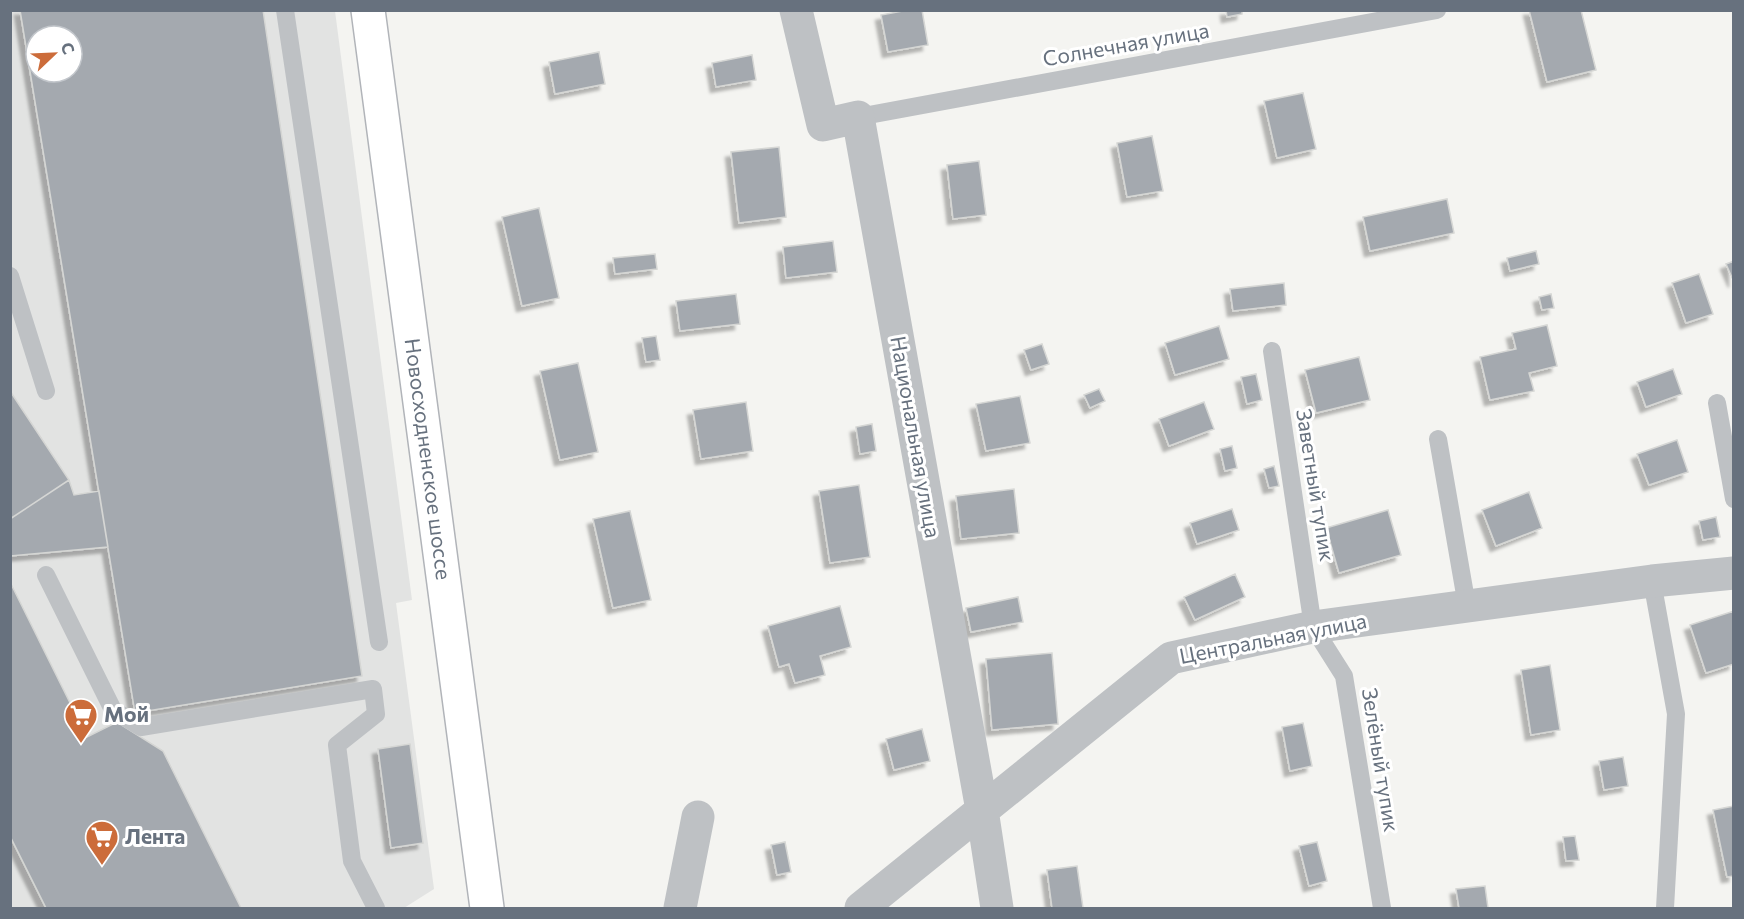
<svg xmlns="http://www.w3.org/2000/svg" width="1744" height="919" font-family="Commissioner,sans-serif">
  <defs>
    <filter id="shadow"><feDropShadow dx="-5.5" dy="5.5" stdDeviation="1.5" flood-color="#0004"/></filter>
  </defs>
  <rect width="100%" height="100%" fill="#f4f4f1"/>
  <!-- built -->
  <path fill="#e2e3e2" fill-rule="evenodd" d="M 10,11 L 335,11 L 412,600 L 396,603 L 434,889 L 404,908 L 11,908 ZM 36,36 L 72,36 L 72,72 L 36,72 Z"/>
  <!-- building -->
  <path fill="#a4a9af" stroke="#d5d6d4" stroke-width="1.5" fill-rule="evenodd" filter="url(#shadow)" d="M 20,10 L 263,10 L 362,676 L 135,713 ZM 36,36 L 72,36 L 72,72 L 36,72 Z
    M 908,10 L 922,10 L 928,45 L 888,52 L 881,15 Z
    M 1226,10 L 1242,10 L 1242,14 L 1227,17 Z
    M 1529,10 L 1581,10 L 1596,70 L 1547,82 Z
    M 599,52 L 605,84 L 555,94 L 549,62 Z
    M 752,55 L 756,80 L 716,87 L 712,63 Z
    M 1303,93 L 1316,149 L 1277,158 L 1264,101 Z
    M 1152,136 L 1163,191 L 1127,197 L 1117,143 Z
    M 779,147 L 786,217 L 739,223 L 731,152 Z
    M 979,161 L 986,215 L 953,219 L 947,165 Z
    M 1447,199 L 1454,233 L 1370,251 L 1363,217 Z
    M 539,208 L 559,298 L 522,306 L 502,217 Z
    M 833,241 L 837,272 L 786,278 L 783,247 Z
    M 1536,251 L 1539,264 L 1510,271 L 1507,258 Z
    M 655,254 L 657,269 L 615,274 L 613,258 Z
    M 1734,261 L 1734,282 L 1726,264 Z
    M 1699,274 L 1713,314 L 1686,323 L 1672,283 Z
    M 1284,283 L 1286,305 L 1233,311 L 1230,289 Z
    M 736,294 L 740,324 L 680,331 L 676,301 Z
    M 1551,294 L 1554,308 L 1542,310 L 1539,297 Z
    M 1547,325 L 1557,366 L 1529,373 L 1534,391 L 1490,400 L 1480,357 L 1516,349 L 1512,333 Z
    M 1219,326 L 1229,359 L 1175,375 L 1165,343 Z
    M 656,336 L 660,360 L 646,362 L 642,338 Z
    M 1042,344 L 1049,364 L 1031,370 L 1024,350 Z
    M 1359,357 L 1370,400 L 1316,413 L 1305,370 Z
    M 578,363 L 598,452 L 560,460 L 540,371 Z
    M 1673,369 L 1682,394 L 1646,407 L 1637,382 Z
    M 1256,374 L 1262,400 L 1247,404 L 1241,377 Z
    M 1099,389 L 1105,401 L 1090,408 L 1084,395 Z
    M 10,391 L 69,480 L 10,519 Z
    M 1020,396 L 1030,443 L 986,451 L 976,404 Z
    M 746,402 L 753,451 L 701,459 L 693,410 Z
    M 1204,402 L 1214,429 L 1169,446 L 1159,419 Z
    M 872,424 L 876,451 L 860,454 L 856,427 Z
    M 1677,440 L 1688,472 L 1649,485 L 1637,454 Z
    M 1232,446 L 1237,468 L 1225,471 L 1220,449 Z
    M 1274,466 L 1279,486 L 1269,488 L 1264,469 Z
    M 69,480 L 74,495 L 99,491 L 108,547 L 10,556 L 10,519 Z
    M 859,485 L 870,557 L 830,563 L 819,491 Z
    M 1014,489 L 1019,533 L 961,539 L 956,496 Z
    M 1529,492 L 1542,528 L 1496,546 L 1482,510 Z
    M 1232,509 L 1239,530 L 1197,544 L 1190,523 Z
    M 1388,510 L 1401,555 L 1339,573 L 1326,528 Z
    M 630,511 L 651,600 L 613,608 L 593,519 Z
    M 1716,517 L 1720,537 L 1703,540 L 1699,521 Z
    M 1235,574 L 1245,597 L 1195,620 L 1184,597 Z
    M 10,582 L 87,737 L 117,722 L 163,751 L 241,908 L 46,908 L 10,836 Z
    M 1018,597 L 1023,622 L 971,632 L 966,608 Z
    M 840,606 L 851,647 L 820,656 L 825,675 L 795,683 L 789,664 L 779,667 L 768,626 Z
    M 1734,611 L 1734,664 L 1706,673 L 1690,625 Z
    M 1052,653 L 1058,724 L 992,730 L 986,659 Z
    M 1550,665 L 1560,730 L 1531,735 L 1521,670 Z
    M 1303,723 L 1312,766 L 1290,771 L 1282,727 Z
    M 922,729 L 930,761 L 894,770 L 886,739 Z
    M 410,744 L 423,843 L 391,848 L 378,749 Z
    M 1623,757 L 1628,786 L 1604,790 L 1599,761 Z
    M 1734,806 L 1734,876 L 1727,877 L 1713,810 Z
    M 1575,836 L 1579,860 L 1566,861 L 1563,837 Z
    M 785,842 L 791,872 L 777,875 L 771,845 Z
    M 1317,842 L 1327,881 L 1309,886 L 1299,846 Z
    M 1077,866 L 1083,908 L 1052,908 L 1047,870 Z
    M 1485,886 L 1488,908 L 1459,908 L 1456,889 Z"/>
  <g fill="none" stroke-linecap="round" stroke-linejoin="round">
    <defs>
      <g id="secondary">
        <path id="s1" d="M 368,10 L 487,908"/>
      </g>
    </defs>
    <!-- secondary casing -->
    <use href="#secondary" stroke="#b1b4b9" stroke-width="36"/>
    <!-- lane -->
    <path stroke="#bec1c4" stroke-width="18" d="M 285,10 L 379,642
      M 858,117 L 1437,10
      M 10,276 L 46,391
      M 1272,351 L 1313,627 L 1344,676 L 1382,908
      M 1717,403 L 1734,499
      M 1438,439 L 1467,606
      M 46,575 L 113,710 L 141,727 L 373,689 L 376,714 L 337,745 L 352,861 L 376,908
      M 1652,581 L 1676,714 L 1665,908"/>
    <!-- street -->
    <path stroke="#bec1c4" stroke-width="33" d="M 796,10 L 823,125 L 858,117 L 982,810 L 997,908
      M 680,908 L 698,817
      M 861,908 L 1171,658 L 1313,627 L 1652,581 L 1734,573"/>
    <!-- secondary -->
    <use href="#secondary" stroke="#fff" stroke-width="33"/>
  </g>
  <!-- icons -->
  <defs>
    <symbol id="supermarket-pin" viewBox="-11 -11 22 30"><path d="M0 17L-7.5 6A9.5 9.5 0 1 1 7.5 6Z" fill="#cc6c3a" stroke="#fff"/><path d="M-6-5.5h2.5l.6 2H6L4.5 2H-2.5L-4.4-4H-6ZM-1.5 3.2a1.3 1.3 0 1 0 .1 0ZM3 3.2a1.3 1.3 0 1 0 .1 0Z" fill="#fff"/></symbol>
  </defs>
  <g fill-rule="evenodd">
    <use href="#supermarket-pin" x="62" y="696" width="38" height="52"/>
    <use href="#supermarket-pin" x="83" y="818" width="38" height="52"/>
  </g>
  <g text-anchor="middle" stroke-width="6" stroke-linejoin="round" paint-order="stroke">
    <!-- street labels -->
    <g font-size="21" fill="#67717e" stroke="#fff">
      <text transform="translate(1126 45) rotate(-10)" y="7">Солнечная улица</text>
      <text transform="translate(915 437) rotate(80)" y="7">Национальная улица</text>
      <text dy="7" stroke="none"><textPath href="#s1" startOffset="453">Новосходненское шоссе</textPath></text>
      <text transform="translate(1315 485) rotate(81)" y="7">Заветный тупик</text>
      <text transform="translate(1273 639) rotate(-11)" y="7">Центральная улица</text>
      <text transform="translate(1380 760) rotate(81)" y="7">Зелёный тупик</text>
    </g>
    <!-- poi labels -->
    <g font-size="21" font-weight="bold" fill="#67717e" stroke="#fff" text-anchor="start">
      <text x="104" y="722">Мой</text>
      <text x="125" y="844">Лента</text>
    </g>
  </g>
  <!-- border -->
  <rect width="1744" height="919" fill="none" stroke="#67717e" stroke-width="24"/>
  <!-- north arrow -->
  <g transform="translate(54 54) rotate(67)"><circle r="28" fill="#ffffff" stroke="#c2c6cb" stroke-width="1.5"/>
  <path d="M0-4.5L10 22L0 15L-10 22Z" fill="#cc6c3a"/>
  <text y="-9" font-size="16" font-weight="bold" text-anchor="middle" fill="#67717e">С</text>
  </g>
</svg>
